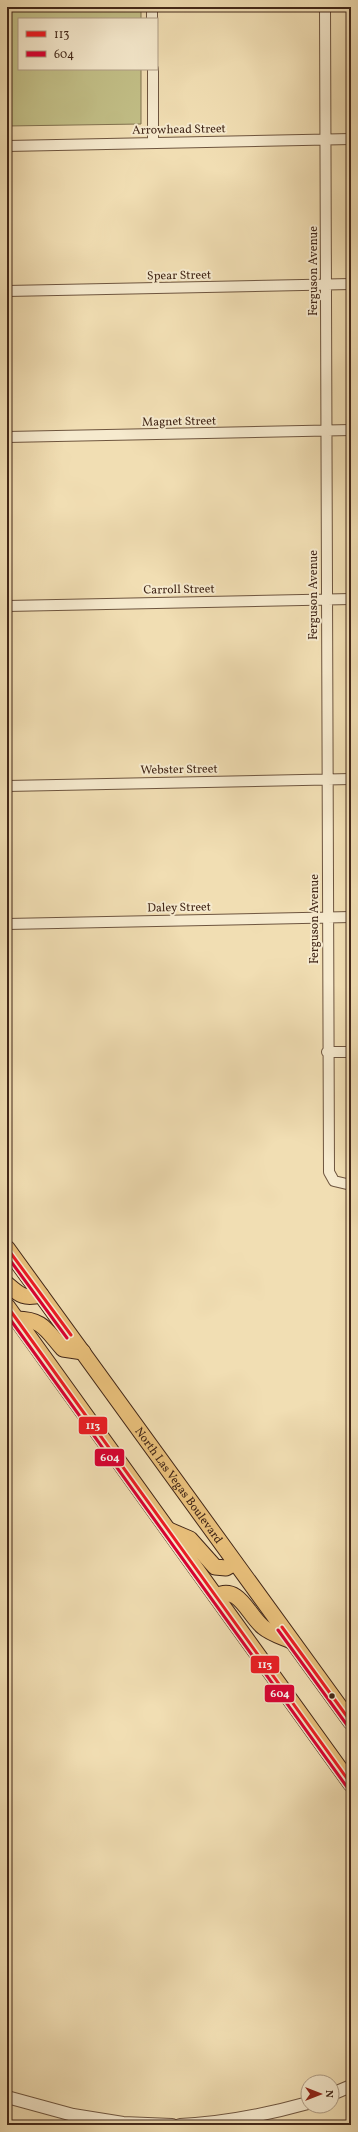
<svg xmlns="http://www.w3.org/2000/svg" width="358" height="2132" font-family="Vollkorn,serif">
  <rect width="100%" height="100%" fill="#f1deb3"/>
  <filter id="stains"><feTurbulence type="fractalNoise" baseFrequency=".005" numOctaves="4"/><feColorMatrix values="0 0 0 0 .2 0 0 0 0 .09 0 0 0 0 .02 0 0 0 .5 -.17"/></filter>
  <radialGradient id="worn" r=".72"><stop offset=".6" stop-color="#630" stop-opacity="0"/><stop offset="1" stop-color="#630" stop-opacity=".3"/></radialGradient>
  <!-- green -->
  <path fill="#c2bf87" stroke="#827350" d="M 141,9 L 141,19 L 19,19 L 19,69 L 141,69 L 141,124 L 7,126 L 7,11 Z"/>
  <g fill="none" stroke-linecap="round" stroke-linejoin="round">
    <defs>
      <path id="minor" d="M 152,7 L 152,19
        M 325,7 L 329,1172 L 334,1181 L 351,1185
        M 153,69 L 153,143
        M 7,146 L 351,139
        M 7,291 L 351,284
        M 7,437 L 351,430
        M 7,606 L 351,599
        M 7,786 L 351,779
        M 7,924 L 351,917
        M 327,1052 L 351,1052"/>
      <path id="tertiary" d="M 332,2094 L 351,2086
        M 7,2097 L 73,2115 L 123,2123 L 172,2125
        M 180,2125 C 224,2123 265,2115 308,2103"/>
      <g id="primary">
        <path id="s1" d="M 7,1248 L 351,1722"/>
        <path d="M 7,1284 C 20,1295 23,1299 41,1295"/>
        <path d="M 7,1306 L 351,1784"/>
        <path d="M 16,1319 C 43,1319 46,1330 63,1349 L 83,1352"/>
        <path d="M 169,1530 L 190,1539 L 215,1567 L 226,1568 L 235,1563"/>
        <path d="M 216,1596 C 239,1584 248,1615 263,1627 C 270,1633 282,1637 291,1641"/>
      </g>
    </defs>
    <!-- minor casing -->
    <use href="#minor" stroke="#6e553f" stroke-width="12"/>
    <!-- tertiary casing -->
    <use href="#tertiary" stroke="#6e553f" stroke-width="14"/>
    <!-- primary casing -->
    <use href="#primary" stroke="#422718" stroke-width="17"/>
    <!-- minor -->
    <use href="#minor" stroke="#f6eace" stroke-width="10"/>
    <!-- tertiary -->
    <use href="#tertiary" stroke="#f6eace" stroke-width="12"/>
    <!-- primary -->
    <use href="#primary" stroke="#e8bf7a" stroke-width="15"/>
    <defs>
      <path id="bus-1" d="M 7,1248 L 71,1335
        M 7,1306 L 351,1784
        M 282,1627 L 351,1722"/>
      <path id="bus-2" d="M 7,1256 L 67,1338
        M 7,1315 L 347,1787
        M 278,1630 L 347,1725"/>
    </defs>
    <!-- bus-1 casing -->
    <use href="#bus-1" stroke="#f6eace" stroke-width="6"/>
    <!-- bus-2 casing -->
    <use href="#bus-2" stroke="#f6eace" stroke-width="6"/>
    <!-- bus-1 -->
    <use href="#bus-1" stroke="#ed1b24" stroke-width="3"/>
    <!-- bus-2 -->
    <use href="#bus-2" stroke="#da0032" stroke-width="3"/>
  </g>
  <!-- markers -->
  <circle fill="#422718" stroke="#f6eace" stroke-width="1.5" cx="332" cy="1696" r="3.5"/>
  <g text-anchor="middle" stroke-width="4" stroke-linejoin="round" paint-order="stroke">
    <!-- street labels -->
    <g font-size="12" fill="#422718" stroke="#f6eace">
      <text transform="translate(179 129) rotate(-1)" y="4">Arrowhead Street</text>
      <text transform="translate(313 271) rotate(-90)" y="4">Ferguson Avenue</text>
      <text transform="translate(179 275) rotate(-1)" y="4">Spear Street</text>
      <text transform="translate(179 421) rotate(-1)" y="4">Magnet Street</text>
      <text transform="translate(179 589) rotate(-1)" y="4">Carroll Street</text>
      <text transform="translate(313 595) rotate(-90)" y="4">Ferguson Avenue</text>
      <text transform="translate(179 769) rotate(-1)" y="4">Webster Street</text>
      <text transform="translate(179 907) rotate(-1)" y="4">Daley Street</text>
      <text transform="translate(314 919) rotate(-90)" y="4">Ferguson Avenue</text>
      <text dy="4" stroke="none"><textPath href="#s1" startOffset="293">North Las Vegas Boulevard</textPath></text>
    </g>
  </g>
  <g stroke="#f6eace" stroke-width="1.5">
    <rect x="78" y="1416" width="30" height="19" rx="4" fill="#ed1b24"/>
    <rect x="94" y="1448" width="31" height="19" rx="4" fill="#da0032"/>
    <rect x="250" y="1655" width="30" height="19" rx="4" fill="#ed1b24"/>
    <rect x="264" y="1684" width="31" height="19" rx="4" fill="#da0032"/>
  </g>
  <g font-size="11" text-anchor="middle" font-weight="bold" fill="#fff">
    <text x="93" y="1429">113</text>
    <text x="110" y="1461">604</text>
    <text x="265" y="1668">113</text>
    <text x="280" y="1697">604</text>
  </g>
  <!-- margin -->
  <rect width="358" height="2132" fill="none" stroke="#f1deb3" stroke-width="24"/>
  <rect x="8" y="8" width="342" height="2116" fill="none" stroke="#422718" stroke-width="2"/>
  <rect x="12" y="12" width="334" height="2108" fill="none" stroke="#422718"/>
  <!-- legend -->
  <rect x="18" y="18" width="140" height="52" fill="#f6eace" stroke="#ae9c85"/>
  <rect x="26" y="31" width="20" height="6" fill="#ed1b24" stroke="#ae9c85"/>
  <text x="54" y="38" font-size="12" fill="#422718">113</text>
  <rect x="26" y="51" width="20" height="6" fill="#da0032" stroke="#ae9c85"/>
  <text x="54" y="58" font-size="12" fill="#422718">604</text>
  <!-- north arrow -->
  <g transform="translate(320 2094) rotate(90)"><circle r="19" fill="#f6eace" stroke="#ae9c85"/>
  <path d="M0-3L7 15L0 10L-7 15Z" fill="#8f2418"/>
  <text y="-6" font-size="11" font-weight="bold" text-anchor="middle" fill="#422718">N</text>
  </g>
  <rect width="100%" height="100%" filter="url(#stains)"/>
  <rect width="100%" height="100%" fill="url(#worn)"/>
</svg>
